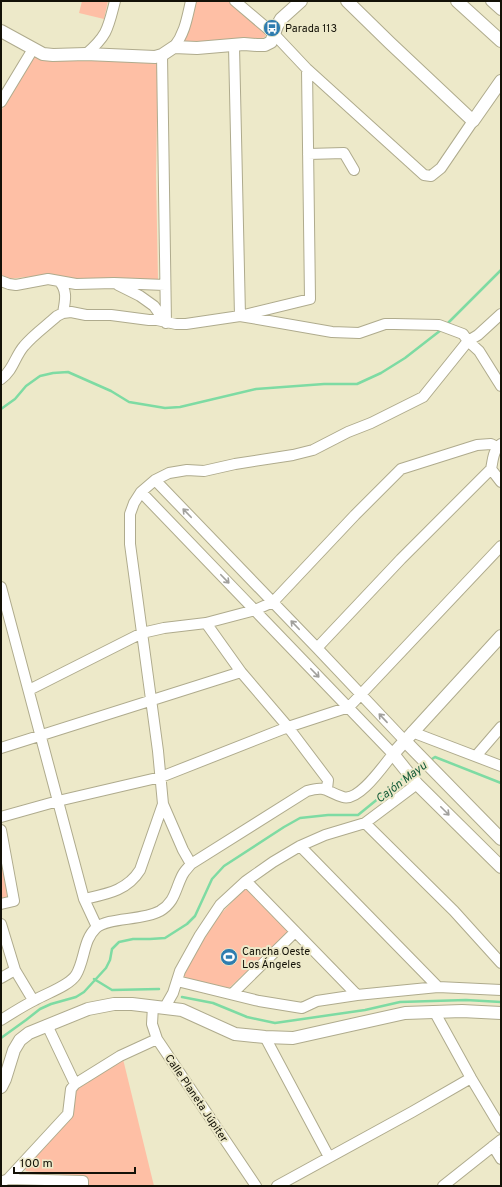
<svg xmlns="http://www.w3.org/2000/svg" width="502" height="1187" font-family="Overpass,sans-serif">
  <rect width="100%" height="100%" fill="#ede9c9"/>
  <!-- green -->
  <path fill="#febfa5" d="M 82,1 L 108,1 L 104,19 L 79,13 Z
    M 196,1 L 231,1 L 266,33 L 265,37 L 253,41 L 182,43 L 190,28 Z
    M 34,54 L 86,58 L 158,61 L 156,175 L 158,279 L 77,280 L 52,274 L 8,279 L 1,274 L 1,111 Z
    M 1,847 L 8,898 L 1,900 Z
    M 245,888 L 289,932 L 229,988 L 185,978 L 183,974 L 216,919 Z
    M 123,1059 L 154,1186 L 89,1186 L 88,1179 L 84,1177 L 26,1171 L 25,1168 L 26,1165 L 73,1115 L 74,1094 L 76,1090 L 81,1085 Z"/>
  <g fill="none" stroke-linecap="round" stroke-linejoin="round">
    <!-- stream -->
    <path stroke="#7edba3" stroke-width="2.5" d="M 446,325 L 501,270
      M 1,409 L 15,399 L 26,386 L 40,376 L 53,373 L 68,372 L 111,391 L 129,402 L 165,408 L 180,407 L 256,389 L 324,384 L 357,384 L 381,373 L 405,358 L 441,330
      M 429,761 L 435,757 L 501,783
      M 412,772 L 423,765
      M 94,979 L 112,990 L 159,989
      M 182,997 L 213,1003 L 247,1017 L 275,1023 L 365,1010 L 400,1002 L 466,1000 L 501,1002
      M 1,1038 L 26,1020 L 40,1009 L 51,1004 L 76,997 L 84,992 L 106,968 L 110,960 L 112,949 L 119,942 L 133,939 L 150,939 L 165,938 L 187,924 L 195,916 L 212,879 L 224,866 L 284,827 L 300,818 L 328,815 L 358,815 L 406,776"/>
    <defs>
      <path id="minor" d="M 235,1 L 274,34 L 307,69 L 424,175 L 431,176 L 441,168 L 473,121
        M 491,1 L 501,10
        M 234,46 L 240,316 L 332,332 L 359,333 L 385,324 L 394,324 L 439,325 L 463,334 L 468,341 L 479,351 L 501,386
        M 174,47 C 185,33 187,18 191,1
        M 86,54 C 108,35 108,28 115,1
        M 162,55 L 166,323
        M 1,102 L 33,49
        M 308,154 L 344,153 L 354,170
        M 1,281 L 9,284 L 16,285 L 48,279 L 76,284 L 114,283 L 165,285
        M 59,281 C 68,291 65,301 63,313
        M 118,285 L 140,296 L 154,306 L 166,323
        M 1,379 C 13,371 15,356 24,346 C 33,335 46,326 57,316 L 63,313 L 71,312 L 86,315 L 111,315 L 149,320 L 157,320 L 176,324 L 186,324 L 240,316 L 310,299 L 307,69
        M 501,444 C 493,450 493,460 491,469 L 501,482
        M 155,480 L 317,648 L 405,741
        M 1,587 L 84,899 L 97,927
        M 206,623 L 241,672 L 288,727 L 328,780 L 327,789
        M 317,648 L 401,559 L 491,469
        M 29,690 L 142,633 L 164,628 L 206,623 L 255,610 L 273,602 L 355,515 L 401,469 L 477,445 L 491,444 L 497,447
        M 412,732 L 501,766
        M 1,748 L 241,672
        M 476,756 L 501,727
        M 1,817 L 58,801 L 161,777 L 288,727 L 349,707 L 501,546
        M 365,823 L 454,911 L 501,963
        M 1,830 L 14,901 L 1,904
        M 300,846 L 438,987
        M 191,864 L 183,850 L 163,804 L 158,751 L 130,544 L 130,514 L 134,503 L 141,492 L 155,480 L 169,473 L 187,470 L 204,471 L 235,464 L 293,455 L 313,450 L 348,432 L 371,423 L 423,397 L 468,341 L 478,335 L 501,314
        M 246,881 L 357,995
        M 84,899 C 106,894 127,891 140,870 L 163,804
        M 1,924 L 15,970 L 33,1000
        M 1,978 L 15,970
        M 177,981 L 259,1001 L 302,1008 L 317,1001 L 357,995 L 438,987 L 501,990
        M 232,994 L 295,932
        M 153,1006 L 152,1024 L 157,1039 L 256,1186
        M 165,1007 L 173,993 L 180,971 L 200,935 L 220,905 L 246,881 L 273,862 L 300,846 L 325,835 L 365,823 L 417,784
        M 434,1011 L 471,1078 L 501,1128
        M 1,1020 C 12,1013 23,1006 35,1000 C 47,993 69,986 76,975 C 85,960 83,940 96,928 C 108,917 142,921 160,911 C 175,902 175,890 182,876 C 184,871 188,868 191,864 L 307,791 C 327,785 326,792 343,797 C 359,802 383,766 393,754 L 141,492
        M 47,1025 L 75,1084
        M 265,1037 L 329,1157
        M 493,1146 L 501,1159
        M 8,1179 L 83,1181 L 83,1186
        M 1,1182 L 8,1179 L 68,1114 L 71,1089 L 75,1084 L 120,1056 L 157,1039
        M 277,1186 L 412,1112 L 471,1078
        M 443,1186 L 501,1140"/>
      <path id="tertiary" d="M 347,1 L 390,43 L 473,121 L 501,81
        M 457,1 L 501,41
        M 1,31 L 43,54 L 53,55 L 86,54 L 155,57 L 162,55 L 174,47 L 197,48 L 244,44 L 257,45 L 265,45 L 271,42 L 277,26 L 281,19 L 301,1
        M 501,636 L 393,754 L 417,784 L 501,867
        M 405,741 L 501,839
        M 1,1087 L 5,1079 L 14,1050 L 20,1040 L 29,1033 L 88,1009 L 114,1004 L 132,1004 L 182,1010 L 235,1034 L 265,1037 L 293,1038 L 405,1013 L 462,1011 L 501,1013"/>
    </defs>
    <!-- minor casing -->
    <use href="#minor" stroke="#afab8d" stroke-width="12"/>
    <!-- tertiary casing -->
    <use href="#tertiary" stroke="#afab8d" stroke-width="14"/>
    <!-- minor -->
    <use href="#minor" stroke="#fff" stroke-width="10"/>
    <!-- tertiary -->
    <use href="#tertiary" stroke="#fff" stroke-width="12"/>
  </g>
  <!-- one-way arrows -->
  <defs><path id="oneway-shaft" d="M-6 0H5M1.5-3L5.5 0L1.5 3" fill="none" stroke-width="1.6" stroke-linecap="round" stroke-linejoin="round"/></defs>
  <g stroke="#a1a09c">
    <use href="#oneway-shaft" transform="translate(187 513) rotate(-134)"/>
    <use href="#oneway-shaft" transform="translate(225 579) rotate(46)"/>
    <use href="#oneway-shaft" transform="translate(295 625) rotate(-134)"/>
    <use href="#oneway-shaft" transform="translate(315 673) rotate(46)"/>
    <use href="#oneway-shaft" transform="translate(383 718) rotate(-133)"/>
    <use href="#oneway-shaft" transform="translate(445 811) rotate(45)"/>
  </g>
  <!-- icons -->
  <defs>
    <symbol id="bus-disc" viewBox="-11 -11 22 22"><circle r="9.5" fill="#2f7daf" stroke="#ede9c9"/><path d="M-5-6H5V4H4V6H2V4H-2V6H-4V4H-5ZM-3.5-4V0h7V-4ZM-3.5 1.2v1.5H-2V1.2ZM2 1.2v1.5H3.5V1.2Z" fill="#fff"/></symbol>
    <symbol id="stadium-disc" viewBox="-11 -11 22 22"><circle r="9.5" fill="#2f7daf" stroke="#ede9c9"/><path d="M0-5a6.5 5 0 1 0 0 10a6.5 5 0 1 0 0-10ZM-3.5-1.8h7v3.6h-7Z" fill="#fff"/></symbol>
  </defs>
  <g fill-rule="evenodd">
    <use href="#bus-disc" x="262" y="18" width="20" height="20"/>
    <use href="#stadium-disc" x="219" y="947" width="20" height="20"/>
  </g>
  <g text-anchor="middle" stroke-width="4" stroke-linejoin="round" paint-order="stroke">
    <!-- poi labels -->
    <g font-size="11" fill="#131107" stroke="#ede9c9" text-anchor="start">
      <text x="285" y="32">Parada 113</text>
      <text x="242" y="955">Cancha Oeste<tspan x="242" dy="13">Los Ángeles</tspan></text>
    </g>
    <!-- street labels -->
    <g font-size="11" fill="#131107" stroke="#ede9c9">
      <text transform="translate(197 1098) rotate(56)" y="4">Calle Planeta Júpiter</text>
    </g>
    <!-- water labels -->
    <g font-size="12" font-style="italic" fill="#165c38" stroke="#ede9c9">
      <text transform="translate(401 782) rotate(-37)" y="4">Cajón Mayu</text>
    </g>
  </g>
  <!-- border -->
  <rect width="502" height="1187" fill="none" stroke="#131107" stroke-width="4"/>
  <!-- scale -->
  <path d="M14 1167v6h121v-6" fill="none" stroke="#131107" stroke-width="2"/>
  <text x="20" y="1167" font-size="12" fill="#131107" stroke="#ede9c9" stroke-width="3" paint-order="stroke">100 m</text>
</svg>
